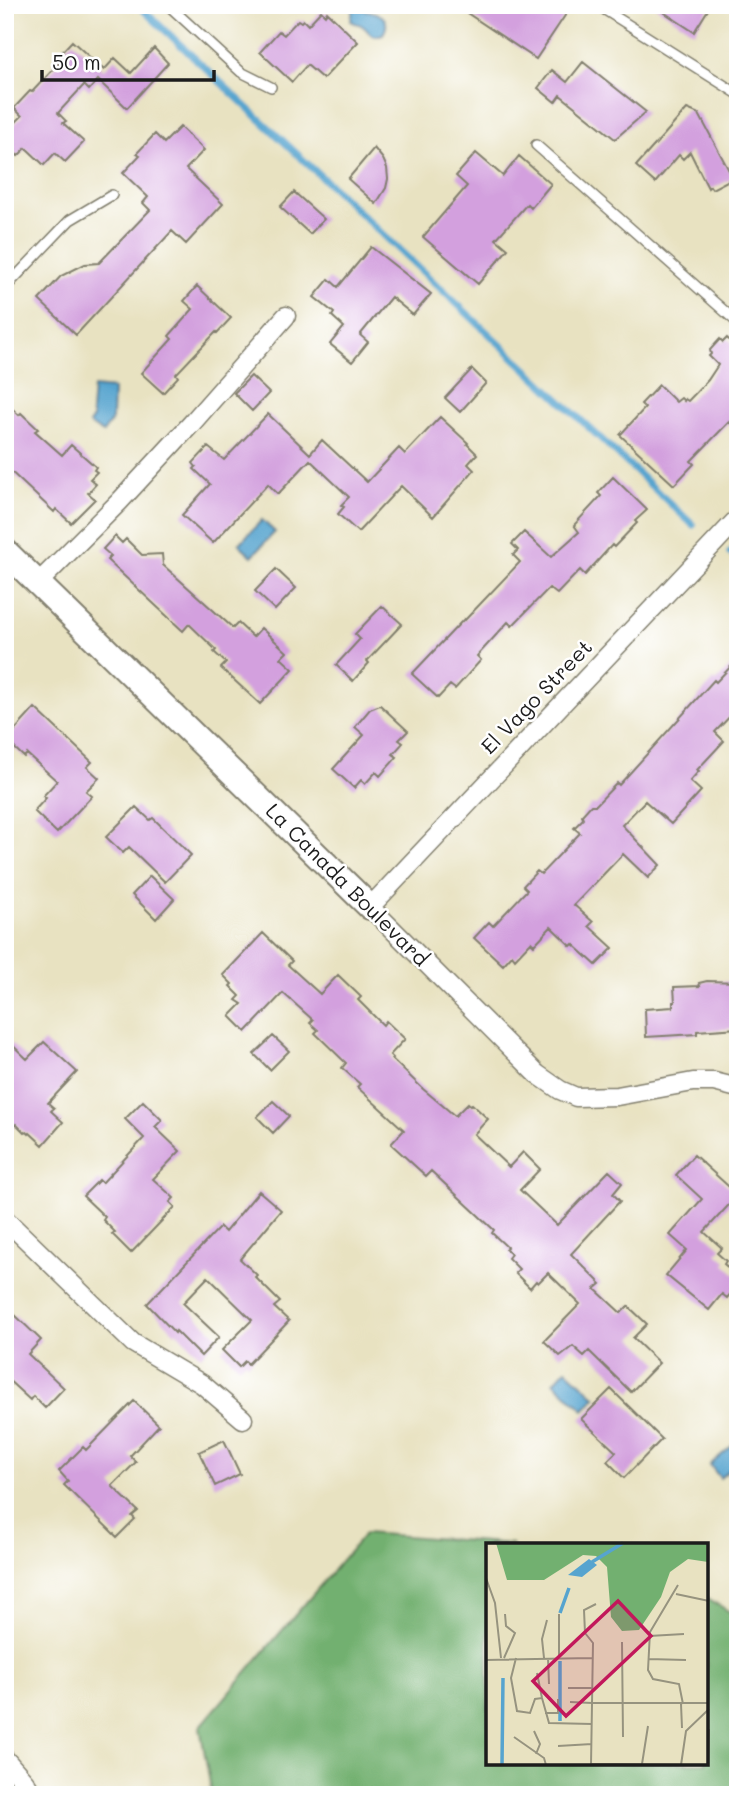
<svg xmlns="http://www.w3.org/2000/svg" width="743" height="1800" font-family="Mali,sans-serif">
  <rect width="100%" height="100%" fill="#fff"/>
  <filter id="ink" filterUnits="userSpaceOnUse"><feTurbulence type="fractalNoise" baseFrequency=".0143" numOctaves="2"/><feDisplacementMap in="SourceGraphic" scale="14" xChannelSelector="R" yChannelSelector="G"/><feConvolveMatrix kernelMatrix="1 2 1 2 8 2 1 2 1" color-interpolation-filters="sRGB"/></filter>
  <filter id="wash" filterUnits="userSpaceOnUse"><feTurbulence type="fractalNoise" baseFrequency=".00686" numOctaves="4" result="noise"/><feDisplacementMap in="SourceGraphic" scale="28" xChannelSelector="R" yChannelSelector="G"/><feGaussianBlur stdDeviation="1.57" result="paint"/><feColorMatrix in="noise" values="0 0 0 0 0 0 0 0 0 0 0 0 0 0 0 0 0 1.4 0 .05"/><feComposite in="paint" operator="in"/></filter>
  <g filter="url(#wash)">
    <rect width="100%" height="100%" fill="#e8e2c1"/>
    <!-- forest -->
    <path fill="#72b070" stroke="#476646" stroke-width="2" d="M 365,1533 L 513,1544 L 488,1545 L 488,1763 L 706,1763 L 706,1597 L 738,1617 L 738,1795 L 212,1795 L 200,1727 Z"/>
    <!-- water -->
    <path fill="#56a4cf" stroke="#396076" stroke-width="2" d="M 353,8 C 367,10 396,13 383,34 C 368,39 372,32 361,25 C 358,24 354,23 351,21 Z
      M 93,387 L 113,389 L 112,420 L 103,433 L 89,424 L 93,418 L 91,412 Z
      M 262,520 L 275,532 L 252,556 L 239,544 Z
      M 566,1369 L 596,1397 L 584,1410 L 554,1382 Z
      M 733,1445 L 738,1450 L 738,1462 L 720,1478 L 710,1465 Z"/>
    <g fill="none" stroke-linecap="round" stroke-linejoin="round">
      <!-- stream -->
      <path stroke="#56a4cf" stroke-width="7" d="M 138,5 L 693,525
        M 730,553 L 738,559"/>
    </g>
    <g id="blocks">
      <!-- building -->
      <path fill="#d3a0de" d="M 455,5 L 513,5 L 529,16 L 536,5 L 553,5 L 566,14 L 536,59 Z
        M 653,5 L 711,5 L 694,32 Z
        M 321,11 L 325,15 L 327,12 L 358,42 L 323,79 L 307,65 L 292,82 L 260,52 L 279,31 L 284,35 L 298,20 L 301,22 L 303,20 L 308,25 Z
        M 72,41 L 104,70 L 115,58 L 131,73 L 154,48 L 168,63 L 127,108 L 98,80 L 89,90 L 84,85 L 58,113 L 66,121 L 63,123 L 84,142 L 65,162 L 55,153 L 44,165 L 26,148 L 18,156 L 5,144 L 5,133 L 22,116 L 14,108 L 30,91 L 32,92 L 61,61 L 57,57 Z
        M 583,62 L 646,112 L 615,139 L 560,95 L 555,102 L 538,88 L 552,70 L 567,82 Z
        M 687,109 L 699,114 L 733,178 L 712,189 L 710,186 L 708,188 L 690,152 L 683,159 L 679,155 L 655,183 L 636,166 Z
        M 180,127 L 204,150 L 186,169 L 223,204 L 186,244 L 172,231 L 76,335 L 39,300 L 61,276 L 85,264 L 99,263 L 150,210 L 143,203 L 148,197 L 123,173 L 140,155 L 137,153 L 155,134 L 164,143 Z
        M 374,148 L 383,159 L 387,168 L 388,179 L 386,188 L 376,204 L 348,179 Z
        M 476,153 L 503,176 L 519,156 L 551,184 L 531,208 L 527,204 L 496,239 L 508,249 L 478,284 L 423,237 L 467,186 L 456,176 Z
        M 294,192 L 324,219 L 310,234 L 280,207 Z
        M 371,247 L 431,294 L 413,315 L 391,297 L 360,335 L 368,342 L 352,362 L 330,344 L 344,327 L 332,316 L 334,313 L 314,297 L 329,279 L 338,287 Z
        M 197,286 L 231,318 L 217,333 L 216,332 L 176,374 L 178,377 L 163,393 L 141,373 L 172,339 L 169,336 L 193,309 L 184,301 Z
        M 727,338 L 738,348 L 738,430 L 729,422 L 691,461 L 694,464 L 674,485 L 620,435 L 645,408 L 641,404 L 659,385 L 676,402 L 681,398 L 684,401 L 685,399 L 688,401 L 708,380 L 718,365 L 709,356 L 711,354 L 710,350 L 720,339 L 723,342 Z
        M 472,369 L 486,383 L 460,412 L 445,398 Z
        M 251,376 L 269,393 L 252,411 L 234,393 Z
        M 5,402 L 19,415 L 21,413 L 38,429 L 35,431 L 62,455 L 71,445 L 96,467 L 94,470 L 97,472 L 90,479 L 96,484 L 88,493 L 95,499 L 71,523 L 56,509 L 54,512 L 5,466 Z
        M 268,414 L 310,454 L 322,440 L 367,482 L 399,448 L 405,454 L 440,417 L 468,443 L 467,444 L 477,454 L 468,464 L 474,470 L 433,517 L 401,486 L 358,532 L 338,514 L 344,507 L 341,505 L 349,497 L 310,460 L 278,494 L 268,484 L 213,543 L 182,515 L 210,484 L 194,469 L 196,467 L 193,463 L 208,447 L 224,460 Z
        M 613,477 L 647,510 L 635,521 L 637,523 L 614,547 L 612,545 L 585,575 L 580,570 L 557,594 L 549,588 L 512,626 L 508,622 L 477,656 L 481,660 L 455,689 L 450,685 L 438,698 L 412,674 L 464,619 L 465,620 L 520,562 L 513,555 L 518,550 L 512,544 L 524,532 L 551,557 L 579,532 L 574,525 L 601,496 L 598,493 Z
        M 115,536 L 122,543 L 126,539 L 142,555 L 162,554 L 163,565 L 233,628 L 238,623 L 253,637 L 261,628 L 287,652 L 281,658 L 293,669 L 260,704 L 221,668 L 226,663 L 214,652 L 216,650 L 189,624 L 183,631 L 107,560 L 111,556 L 103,549 Z
        M 276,569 L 296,588 L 275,610 L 255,591 Z
        M 382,606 L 402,624 L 367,661 L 369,663 L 353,681 L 336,665 L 360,639 L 355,634 Z
        M 738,659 L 738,708 L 715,732 L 724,741 L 697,770 L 699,771 L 690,781 L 701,791 L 671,824 L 645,801 L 622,825 L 660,865 L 648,878 L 623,854 L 574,905 L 593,922 L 589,926 L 613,948 L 596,965 L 573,944 L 571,946 L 551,927 L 534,945 L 531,942 L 515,959 L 512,955 L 503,965 L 474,938 L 489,922 L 493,926 L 527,890 L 523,886 L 537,871 L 541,874 L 580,833 L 574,828 L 583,819 L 582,815 L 591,805 L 596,805 L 617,783 L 619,785 L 714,680 L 716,682 Z
        M 380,705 L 408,731 L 399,740 L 403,743 L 393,754 L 397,757 L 380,776 L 376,772 L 365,784 L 361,780 L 354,788 L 333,769 L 364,735 L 355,727 L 370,709 Z
        M 35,708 L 92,762 L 87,767 L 99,778 L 86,791 L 92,796 L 57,833 L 34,811 L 46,798 L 43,796 L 57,781 L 27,754 L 24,757 L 6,740 Z
        M 136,807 L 150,820 L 153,818 L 191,855 L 165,882 L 129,847 L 123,853 L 106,837 Z
        M 150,876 L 174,899 L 156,919 L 132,895 Z
        M 263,933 L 292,961 L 288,965 L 320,994 L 338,975 L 361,997 L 358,1000 L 383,1025 L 386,1021 L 405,1039 L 390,1055 L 393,1058 L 392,1059 L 423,1089 L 455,1116 L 468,1103 L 470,1105 L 472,1104 L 488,1119 L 474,1134 L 509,1167 L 523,1152 L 540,1169 L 520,1190 L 557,1225 L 609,1171 L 622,1183 L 613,1194 L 620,1201 L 571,1254 L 601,1284 L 595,1289 L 621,1313 L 628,1306 L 647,1324 L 633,1338 L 659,1363 L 631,1392 L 589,1351 L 584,1356 L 573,1346 L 560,1356 L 544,1341 L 580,1304 L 548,1273 L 538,1283 L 536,1281 L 530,1288 L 515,1273 L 519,1269 L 508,1258 L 511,1254 L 505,1249 L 507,1247 L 492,1233 L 494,1230 L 431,1171 L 426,1176 L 391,1144 L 404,1130 L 357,1087 L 360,1084 L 342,1068 L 346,1063 L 315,1033 L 318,1030 L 310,1023 L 313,1020 L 283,993 L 246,1032 L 230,1016 L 242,1004 L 236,1000 L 240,996 L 230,986 L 232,984 L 223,975 Z
        M 707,981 L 738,982 L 738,1028 L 697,1031 L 697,1034 L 646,1037 L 645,1009 L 673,1007 L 673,1002 L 675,1002 L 674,987 L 700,986 L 699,983 Z
        M 273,1036 L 289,1051 L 270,1070 L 254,1054 Z
        M 5,1038 L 27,1059 L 44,1042 L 77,1072 L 48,1103 L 54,1108 L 51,1111 L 63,1122 L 43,1145 L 30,1133 L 29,1134 L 27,1132 L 25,1133 L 16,1124 L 5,1136 Z
        M 143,1101 L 162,1120 L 155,1127 L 180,1151 L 153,1179 L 174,1198 L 170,1202 L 175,1207 L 131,1253 L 112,1234 L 115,1232 L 103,1220 L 105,1217 L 83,1196 L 99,1180 L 102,1183 L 144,1138 L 125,1119 Z
        M 273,1101 L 289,1116 L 273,1133 L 257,1117 Z
        M 694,1155 L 738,1195 L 704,1232 L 722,1248 L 717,1253 L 726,1261 L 724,1264 L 738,1276 L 738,1285 L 727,1298 L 722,1294 L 709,1310 L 666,1275 L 687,1250 L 670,1235 L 702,1199 L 676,1175 Z
        M 259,1191 L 281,1210 L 240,1259 L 257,1275 L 255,1277 L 280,1302 L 274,1307 L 289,1321 L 248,1364 L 245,1361 L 239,1367 L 222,1350 L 252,1320 L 208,1277 L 183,1303 L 219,1337 L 201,1356 L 176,1331 L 175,1333 L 147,1304 L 220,1227 L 225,1232 Z
        M 15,1315 L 41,1340 L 28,1354 L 64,1388 L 45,1408 L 33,1396 L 30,1400 L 5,1377 L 5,1325 Z
        M 611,1389 L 662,1439 L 624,1478 L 607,1461 L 616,1452 L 581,1419 Z
        M 134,1401 L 159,1425 L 130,1456 L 136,1462 L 112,1486 L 138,1511 L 132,1516 L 135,1519 L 117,1537 L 64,1485 L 68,1481 L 59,1471 L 83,1447 L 86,1450 Z
        M 224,1440 L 240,1474 L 215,1486 L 199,1452 Z"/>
    </g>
  </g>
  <g filter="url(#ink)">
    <use href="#blocks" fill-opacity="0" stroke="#827f6e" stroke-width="2"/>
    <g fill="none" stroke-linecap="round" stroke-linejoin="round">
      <defs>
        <path id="lane" d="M 168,5 L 241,72 L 271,87
          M 597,5 L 738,94
          M 536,145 L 738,323
          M 5,288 L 70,220 L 112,195"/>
        <path id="street" d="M 738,518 L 370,907 L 537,1074 L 560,1090 L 576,1097 L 617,1096 L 693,1082 L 714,1082 L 738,1088
          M 39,582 L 119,502 L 192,423 L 286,316
          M 5,1219 L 133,1343 L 202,1384 L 243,1419
          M 5,1759 L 25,1782 L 33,1795
          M 8,1795 L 25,1782"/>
        <path id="secondary" d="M 5,551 L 370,907"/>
      </defs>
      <!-- lane casing -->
      <use href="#lane" stroke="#827f6e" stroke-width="12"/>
      <!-- street casing -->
      <use href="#street" stroke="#827f6e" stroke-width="21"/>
      <!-- secondary casing -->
      <use href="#secondary" stroke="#827f6e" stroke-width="28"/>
      <!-- lane -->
      <use href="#lane" stroke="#fff" stroke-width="9"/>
      <!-- street -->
      <use href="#street" stroke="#fff" stroke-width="18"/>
      <!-- secondary -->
      <use href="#secondary" stroke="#fff" stroke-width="24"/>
    </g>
  </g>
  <g text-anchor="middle" stroke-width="5" stroke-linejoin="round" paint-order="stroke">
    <!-- street labels -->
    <g font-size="21" fill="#1c1c1c" stroke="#fff">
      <text transform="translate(537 697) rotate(-46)" y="7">El Vago Street</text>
      <text transform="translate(347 885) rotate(45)" y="7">La Canada Boulevard</text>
    </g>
  </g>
  <!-- overview -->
  <g transform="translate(486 1543)">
    <rect width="222" height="222" fill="#e8e2c1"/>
    <path d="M 10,0 L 222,0 L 222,19 L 202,16 L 184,29 L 175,54 L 153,87 L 136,88 L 125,74 L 121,24 L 110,13 L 97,12 L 58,37 L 21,37 Z" fill="#72b070"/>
    <path d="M 103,16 L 111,22 L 96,34 L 82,32 Z" fill="#56a4cf"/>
    <path fill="none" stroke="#56a4cf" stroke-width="3.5" d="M 106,19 L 137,0M 74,70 L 83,45M 74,178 L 74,118M 16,222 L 17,135"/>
    <path fill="none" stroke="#96937f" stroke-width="2" d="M 0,35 L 9,60 L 15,115M 192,42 L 164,89 L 162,127 L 167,136 L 193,141 L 197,161M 190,51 L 223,58M 163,93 L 198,91M 136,99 L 137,194M 18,115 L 29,90 L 20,83 L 19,71M 30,115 L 25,135 L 31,168 L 44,170 L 49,156 L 56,155 L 63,180 L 106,181M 58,115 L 56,96 L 61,77M 62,115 L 63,141M 73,115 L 73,71M 162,116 L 200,117M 0,117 L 106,115M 51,130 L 56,155M 82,145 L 106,145M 84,159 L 106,160M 106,160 L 223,160M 195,161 L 196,185M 59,170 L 72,170 L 72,156M 48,188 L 54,201 L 50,211M 28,194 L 58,215 L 60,222M 72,203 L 106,201M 106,221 L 195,222M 156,221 L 162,183M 105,222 L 107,100 L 99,90 L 98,67 L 110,61M 195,222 L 200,188 L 223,166M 222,222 L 223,186"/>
    <path fill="#c2185b" fill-opacity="0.15" stroke="#c2185b" stroke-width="3.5" d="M 132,58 L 165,93 L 80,173 L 47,138 Z"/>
    <rect width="222" height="222" fill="none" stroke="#1c1c1c" stroke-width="3.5"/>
  </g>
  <!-- margin -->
  <rect width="743" height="1800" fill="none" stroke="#fff" stroke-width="28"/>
  <!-- scale -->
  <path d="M42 70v10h172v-10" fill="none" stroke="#1c1c1c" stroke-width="3.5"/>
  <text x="52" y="70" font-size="21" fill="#1c1c1c" stroke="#ffffff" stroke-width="5" paint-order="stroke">50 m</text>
</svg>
